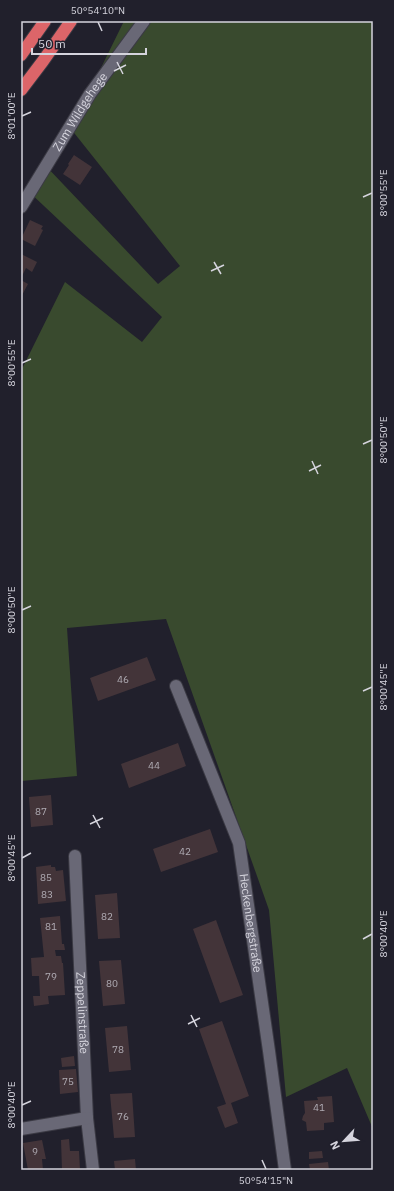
<svg xmlns="http://www.w3.org/2000/svg" width="394" height="1191" font-family="'IBM Plex Sans',sans-serif">
  <rect width="100%" height="100%" fill="#21202c"/>
  <!-- green -->
  <path fill="#394a2e" d="M 124,21 L 373,21 L 373,1129 L 347,1068 L 286,1097 L 269,910 L 166,619 L 67,628 L 77,776 L 21,781 L 21,371 L 65,282 L 142,342 L 162,317 L 27,190 L 44,164 L 158,284 L 180,266 L 71,129 Z"/>
  <!-- building -->
  <path fill="#433439" d="M 74,155 L 92,167 L 80,185 L 63,174 L 69,165 L 68,164 Z
    M 30,220 L 43,226 L 41,229 L 43,230 L 35,246 L 21,239 Z
    M 21,254 L 37,262 L 32,272 L 26,268 L 21,278 Z
    M 21,280 L 28,284 L 21,297 Z
    M 147,657 L 156,680 L 98,701 L 90,678 Z
    M 178,743 L 186,766 L 129,788 L 121,764 Z
    M 51,795 L 53,825 L 31,827 L 29,797 Z
    M 210,829 L 218,852 L 161,872 L 153,849 Z
    M 51,865 L 51,867 L 55,867 L 56,871 L 63,870 L 66,901 L 38,904 L 36,867 Z
    M 117,893 L 120,938 L 98,939 L 95,895 Z
    M 60,916 L 62,944 L 64,944 L 65,950 L 55,950 L 56,956 L 61,956 L 62,963 L 63,963 L 65,995 L 48,996 L 49,1004 L 34,1006 L 33,996 L 40,996 L 39,976 L 32,976 L 31,958 L 44,957 L 40,918 Z
    M 216,920 L 243,995 L 220,1003 L 193,929 Z
    M 121,960 L 125,1004 L 103,1006 L 99,961 Z
    M 222,1021 L 249,1096 L 231,1103 L 238,1123 L 225,1128 L 217,1107 L 226,1104 L 199,1029 Z
    M 127,1026 L 131,1070 L 109,1072 L 105,1028 Z
    M 74,1056 L 75,1066 L 62,1067 L 61,1058 Z
    M 76,1069 L 78,1092 L 60,1094 L 59,1070 Z
    M 132,1093 L 135,1137 L 114,1138 L 110,1094 Z
    M 332,1096 L 334,1122 L 324,1123 L 324,1130 L 307,1131 L 306,1122 L 302,1120 L 303,1116 L 305,1113 L 304,1101 L 318,1100 L 317,1097 Z
    M 69,1139 L 70,1151 L 79,1151 L 80,1170 L 62,1170 L 61,1140 Z
    M 42,1140 L 46,1159 L 42,1159 L 43,1170 L 28,1170 L 23,1143 Z
    M 322,1151 L 323,1158 L 309,1159 L 309,1152 Z
    M 135,1159 L 136,1170 L 115,1170 L 114,1161 Z
    M 328,1162 L 329,1170 L 310,1170 L 309,1164 Z"/>
  <g fill="none" stroke-linecap="round" stroke-linejoin="round">
    <defs>
      <g id="street">
        <path id="s1" d="M 21,207 L 90,94 L 144,21"/>
        <path id="s2" d="M 176,686 L 239,843 L 269,1051 L 285,1170"/>
        <path id="s3" d="M 75,856 L 87,1118 L 93,1170"/>
        <path d="M 21,1129 L 87,1118"/>
      </g>
      <path id="highway" d="M 21,55 L 45,21
        M 21,90 L 43,61 L 71,21"/>
    </defs>
    <!-- street casing -->
    <use href="#street" stroke="#3b3a44" stroke-width="14"/>
    <!-- highway casing -->
    <use href="#highway" stroke="#3b3a44" stroke-width="14"/>
    <!-- street -->
    <use href="#street" stroke="#696876" stroke-width="12"/>
    <!-- highway -->
    <use href="#highway" stroke="#dc6569" stroke-width="12"/>
  </g>
  <!-- ticks -->
  <path fill="none" stroke="#d5d4dd" stroke-width="1.5" d="M 98,22 L 102,31M 117,62 L 123,74M 114,71 L 126,65M 22,116 L 31,112M 363,197 L 372,193M 214,262 L 221,274M 211,271 L 224,265M 22,363 L 31,359M 363,444 L 372,440M 312,461 L 318,474M 309,471 L 321,465M 22,610 L 31,606M 363,691 L 372,687M 93,815 L 100,828M 90,824 L 103,818M 22,858 L 31,853M 363,939 L 372,934M 191,1015 L 197,1027M 188,1024 L 200,1018M 22,1105 L 31,1101M 262,1160 L 266,1169"/>
  <g text-anchor="middle" stroke-width="3" stroke-linejoin="round" paint-order="stroke">
    <!-- number labels -->
    <g font-size="10" fill="#b0acb4">
      <text x="123" y="683">46</text>
      <text x="154" y="769">44</text>
      <text x="41" y="815">87</text>
      <text x="185" y="855">42</text>
      <text x="46" y="881">85</text>
      <text x="47" y="898">83</text>
      <text x="107" y="920">82</text>
      <text x="51" y="930">81</text>
      <text x="51" y="980">79</text>
      <text x="112" y="987">80</text>
      <text x="118" y="1053">78</text>
      <text x="68" y="1085">75</text>
      <text x="319" y="1111">41</text>
      <text x="123" y="1120">76</text>
      <text x="35" y="1155">9</text>
    </g>
    <!-- street labels -->
    <g font-size="12" fill="#d5d4dd" stroke="#21202c">
      <text dy="4" stroke="none"><textPath href="#s1" startOffset="112">Zum Wildgehege</textPath></text>
      <text dy="4" stroke="none"><textPath href="#s2" startOffset="250">Heckenbergstraße</textPath></text>
      <text dy="4" stroke="none"><textPath href="#s3" startOffset="157">Zeppelinstraße</textPath></text>
    </g>
  </g>
  <!-- border -->
  <rect width="394" height="1191" fill="none" stroke="#21202c" stroke-width="44"/>
  <!-- north arrow -->
  <g transform="translate(344 1141) rotate(244)" stroke="#21202c" stroke-width="3" paint-order="stroke">
  <path d="M0-3L7 15L0 10L-7 15Z" fill="#d5d4dd"/>
  <text y="-6" font-size="11" font-weight="bold" text-anchor="middle" fill="#d5d4dd">N</text>
  </g>
  <!-- scale -->
  <path d="M32 48v6h114v-6" fill="none" stroke="#d5d4dd" stroke-width="2"/>
  <text x="38" y="48" font-size="12" fill="#d5d4dd" stroke="#21202c" stroke-width="3" paint-order="stroke">50 m</text>
  <rect x="22" y="22" width="350" height="1147" fill="none" stroke="#d5d4dd" stroke-width="1.5"/>
  <g font-size="10" text-anchor="middle" fill="#d5d4dd">
    <text x="98" y="14">50°54'10"N</text>
    <text transform="translate(11 116) rotate(-90)" y="4">8°01'00"E</text>
    <text transform="translate(383 193) rotate(-90)" y="4">8°00'55"E</text>
    <text transform="translate(11 363) rotate(-90)" y="4">8°00'55"E</text>
    <text transform="translate(383 440) rotate(-90)" y="4">8°00'50"E</text>
    <text transform="translate(11 610) rotate(-90)" y="4">8°00'50"E</text>
    <text transform="translate(383 687) rotate(-90)" y="4">8°00'45"E</text>
    <text transform="translate(11 858) rotate(-90)" y="4">8°00'45"E</text>
    <text transform="translate(383 934) rotate(-90)" y="4">8°00'40"E</text>
    <text transform="translate(11 1105) rotate(-90)" y="4">8°00'40"E</text>
    <text x="266" y="1184">50°54'15"N</text>
  </g>
</svg>
